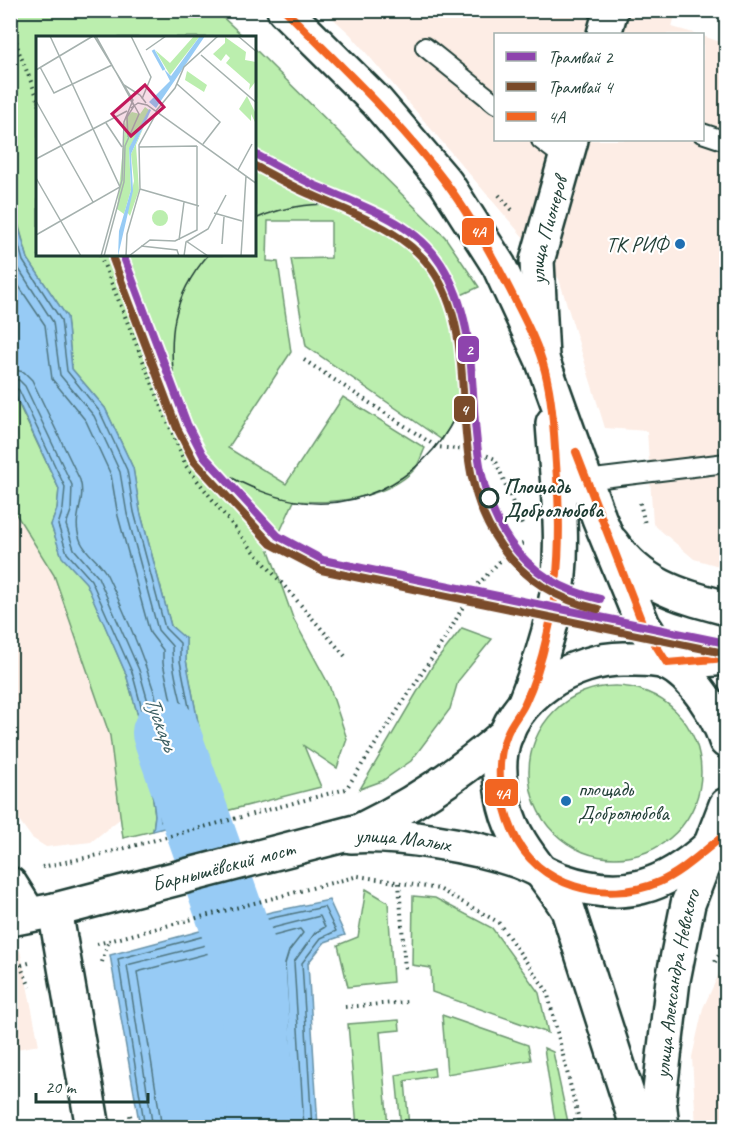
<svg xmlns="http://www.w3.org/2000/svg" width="737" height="1138" font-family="Caveat,sans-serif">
  <rect width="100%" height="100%" fill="#fff"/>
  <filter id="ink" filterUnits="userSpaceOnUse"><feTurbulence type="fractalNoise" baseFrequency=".0167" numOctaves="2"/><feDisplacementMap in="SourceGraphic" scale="12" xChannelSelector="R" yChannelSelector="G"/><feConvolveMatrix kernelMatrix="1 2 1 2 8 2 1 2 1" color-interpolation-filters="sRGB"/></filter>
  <g filter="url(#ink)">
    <!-- built -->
    <path fill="#fdede5" d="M 325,11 L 676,11 L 672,27 L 697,34 L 496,34 L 496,140 L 702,140 L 703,36 L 726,44 L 726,568 L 694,559 L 653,524 L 647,431 L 605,428 L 559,279 L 350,34 Z
      M 10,506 L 54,575 L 110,736 L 121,818 L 91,842 L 46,847 L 32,838 L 11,809 Z
      M 20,950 L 39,1045 L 11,1050 L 11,953 Z
      M 726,959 L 726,1127 L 696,1127 L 692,1057 L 703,1008 Z"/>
    <!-- green -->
    <path fill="#bbeeae" stroke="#6d9671" stroke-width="1.5" d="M 10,11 L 216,11 L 244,37 L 38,38 L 38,255 L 255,255 L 255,49 L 445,237 L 479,287 L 459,296 C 476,351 472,391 442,440 L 306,346 L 291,259 L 331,258 L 331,221 L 268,221 L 267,261 L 278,262 L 291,352 L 228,448 L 286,484 L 343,397 L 425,448 C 422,454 419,464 415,469 C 387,499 331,504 294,501 L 278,536 L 266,542 L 293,618 L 329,685 L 347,739 L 337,768 L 304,746 L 321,787 L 218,813 L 211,797 L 195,788 L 201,738 L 186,660 L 186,640 L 171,626 L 140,511 L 133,468 L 105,408 L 72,369 L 67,317 L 28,259 L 11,198 Z
      M 10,386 L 59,489 L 57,509 L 51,525 L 62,556 L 86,582 L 126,674 L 145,740 L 155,815 L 153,831 L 123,838 L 110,736 L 54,575 L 11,506 Z
      M 462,628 L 492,639 L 458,681 L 450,709 L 411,761 L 382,781 L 360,789 L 433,665 Z
      M529 772a86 86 0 1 1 172 0a86 86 0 1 1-172 0Z
      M 366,889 L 388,902 L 393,982 L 348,987 L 338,945 L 358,937 Z
      M 413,896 L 435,898 L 492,928 L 539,993 L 548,1033 L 432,992 L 431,968 L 412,965 Z
      M 442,1015 L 528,1045 L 531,1060 L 447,1074 Z
      M 399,1020 L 400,1030 L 380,1032 L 388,1127 L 357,1127 L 348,1024 Z
      M 544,1048 L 553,1052 L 569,1127 L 556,1127 Z
      M 434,1068 L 435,1076 L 405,1081 L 409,1127 L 401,1127 L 396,1075 Z"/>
    <!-- water -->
    <path fill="#97cbf5" stroke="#6792a8" stroke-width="1.5" d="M 10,198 L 28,259 L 67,317 L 72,369 L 105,408 L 133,468 L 140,511 L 171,626 L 186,639 L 186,660 L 201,738 L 195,788 L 211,797 L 218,813 L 153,831 L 155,815 L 145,740 L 126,674 L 86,583 L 62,557 L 51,525 L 57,509 L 59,489 L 11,386 Z
      M 329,900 L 345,935 L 325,942 L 308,963 L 318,1127 L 140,1127 L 110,955 L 271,912 Z"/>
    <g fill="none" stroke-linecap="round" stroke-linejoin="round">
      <!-- shore -->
      <path stroke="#4f7681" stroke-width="1.5" d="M 10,213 L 23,261 L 61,320 L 67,371 L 100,412 L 127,470 L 134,512 L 165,628 L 180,643 L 180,661 L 195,738 L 190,789 L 206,802 L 207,811 L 164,822 L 161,821 L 150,739 L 132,672 L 91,580 L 67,553 L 58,525 L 63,509 L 65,487 L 19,390 L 10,386
        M 10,243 L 17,266 L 53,322 L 60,375 L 94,416 L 120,472 L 127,514 L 158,630 L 172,646 C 172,678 185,707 188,738 C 189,761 173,788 193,803 L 192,807 L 171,813 L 168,811 L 158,737 L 139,670 L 98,577 L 74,549 L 66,525 L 71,511 L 72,485 L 25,386 L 19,380 L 10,378
        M 10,273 L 45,325 L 52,379 L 86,421 L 111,475 L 118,516 L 150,633 L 163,650 L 163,663 L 179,739 L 175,767 L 171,765 C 161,698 136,636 107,575 C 101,562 87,555 81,542 C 70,518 87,503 80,480 L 32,380 L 24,372 L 10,369
        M 145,1128 L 118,959 L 272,918 L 324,907 L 336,931 L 321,938 L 302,963 L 312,1128
        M 153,1128 L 127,965 L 320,916 L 325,927 L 315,933 L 294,962 L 304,1128
        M 162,1128 L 137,972 L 300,929 L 303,933 L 289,951 L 285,964 L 295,1128"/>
      <!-- river -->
      <path stroke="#97cbf5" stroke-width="68" d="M 166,733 L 252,977 L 263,1128"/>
      <defs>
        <path id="service" d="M 425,47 L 496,104
          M 702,133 L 726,141
          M 541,140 L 566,159
          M 586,480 L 726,463
          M 711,845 L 726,867"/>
        <g id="minor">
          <path d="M 604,34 L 611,10"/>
          <path id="s1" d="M 542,358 L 537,261 L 571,140"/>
          <path d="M 10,884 L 29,914"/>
        </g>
        <path id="tertiary" d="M 55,910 L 93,1128"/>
        <path id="secondary" d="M 612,543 C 642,586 678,595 726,608
          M 667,663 L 726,658"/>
        <g id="primary">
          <path d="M 284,10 L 377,102 L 446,183 L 499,266 L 542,359 L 599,518 L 643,625 L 667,663"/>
          <path d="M 525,702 C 537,672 547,642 554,610 C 567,549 557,484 553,423"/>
          <path id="s2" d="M 351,836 C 398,833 473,846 518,861 C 533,866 546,875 560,880 C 622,902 664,888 711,845"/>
          <path id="s3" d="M 10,919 L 55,910 L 359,831 C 413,805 461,773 507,733"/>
          <path d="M 638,1128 L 568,910 C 547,874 515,848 505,806 C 501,789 498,769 501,752 C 510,696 573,658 626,659 C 639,659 655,658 667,663 C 693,675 718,715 726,741"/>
          <path id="s4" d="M 662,1128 L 659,1099 L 673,980 L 688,904 L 726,805"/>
        </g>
      </defs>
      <!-- service casing -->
      <use href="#service" stroke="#1f3d34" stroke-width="22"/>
      <!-- minor casing -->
      <use href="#minor" stroke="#1f3d34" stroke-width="38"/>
      <!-- tertiary casing -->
      <use href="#tertiary" stroke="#1f3d34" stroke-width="38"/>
      <!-- secondary casing -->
      <use href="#secondary" stroke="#1f3d34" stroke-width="38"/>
      <!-- primary casing -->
      <use href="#primary" stroke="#1f3d34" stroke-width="38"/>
      <!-- path -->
      <path stroke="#1f3d34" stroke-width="4" stroke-dasharray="1.5 4.5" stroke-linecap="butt" d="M 10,18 L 19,52 L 38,99
        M 499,195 L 514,212
        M 100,255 L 186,466 L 246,542 L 345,656
        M 304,360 L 437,447 L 476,451 L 495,459 L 522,525
        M 640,503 L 645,524
        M 42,867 L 99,855 L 346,789 L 449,632 L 471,592 L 513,547 L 525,543
        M 399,883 L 405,970
        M 97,944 L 358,876 L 439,889 L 498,922 L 547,991 L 581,1128
        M 102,962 L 109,940
        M 715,962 L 726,943
        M 20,965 L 30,987
        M 10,968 L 29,963
        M 345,1007 L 407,1002
        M 130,1115 L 133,1128"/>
      <!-- service -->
      <use href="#service" stroke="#fff" stroke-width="18"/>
      <!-- minor -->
      <use href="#minor" stroke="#fff" stroke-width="33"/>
      <!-- tertiary -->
      <use href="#tertiary" stroke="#fff" stroke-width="33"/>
      <!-- secondary -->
      <use href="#secondary" stroke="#fff" stroke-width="33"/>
      <!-- primary -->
      <use href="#primary" stroke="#fff" stroke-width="33"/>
      <!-- tram -->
      <path stroke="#1f3d34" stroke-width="1.5" d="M 255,219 C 289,204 320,203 357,204
        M 175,390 C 168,336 171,298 208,255
        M 214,468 C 248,488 287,505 326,503 C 400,500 465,437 470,363 C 472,340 466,317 459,296"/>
      <defs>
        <path id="bus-1" d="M 285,10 C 340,66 399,120 446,183 C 471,217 491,253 510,290 C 523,316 538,343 545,371 C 554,406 554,442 557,477 C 561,531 560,583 547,636 C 542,658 535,682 525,703 C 520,714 511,723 507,734 C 494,765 500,801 513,832 C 536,887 606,905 659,882 C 684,871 704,850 726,834
          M 576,452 L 643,625 L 667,663 L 726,658"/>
      </defs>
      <!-- bus-1 casing -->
      <use href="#bus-1" stroke="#fff" stroke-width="12"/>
      <!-- bus-1 -->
      <use href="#bus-1" stroke="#f26522" stroke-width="8"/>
      <defs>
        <path id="tram-1" d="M 255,154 C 275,165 295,176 316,186 C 359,205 414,221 441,264 C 496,350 450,455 510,542 C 532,573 563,591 600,599
          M 123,255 L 187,424 L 203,455 L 278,536 L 323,560 L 726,643"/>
        <path id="tram-2" d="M 255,166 C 274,176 292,187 312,195 C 353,214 403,229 431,268 C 487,346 439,458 501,546 C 525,580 557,600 598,609
          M 113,259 L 177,428 L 194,461 L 271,544 L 321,570 L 724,653"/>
      </defs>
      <!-- tram-1 casing -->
      <use href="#tram-1" stroke="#fff" stroke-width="12"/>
      <!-- tram-2 casing -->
      <use href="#tram-2" stroke="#fff" stroke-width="12"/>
      <!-- tram-1 -->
      <use href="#tram-1" stroke="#8e44ad" stroke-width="8"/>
      <!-- tram-2 -->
      <use href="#tram-2" stroke="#7a4b2a" stroke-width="8"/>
    </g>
  </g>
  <!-- markers -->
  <g fill="#1f6fb2" stroke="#fff" stroke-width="2">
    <circle cx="680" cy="244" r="6"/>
    <circle cx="566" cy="801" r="6"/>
  </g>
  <circle fill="#fff" stroke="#1f3d34" stroke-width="3" cx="489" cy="498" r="9"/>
  <g text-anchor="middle" stroke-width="4.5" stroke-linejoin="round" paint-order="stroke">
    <!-- street labels -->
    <g font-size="21" fill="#1f3d34" stroke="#fff">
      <text dy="7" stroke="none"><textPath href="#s1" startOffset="129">улица Пионеров</textPath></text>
      <text dy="7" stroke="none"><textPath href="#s2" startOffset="52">улица Малых</textPath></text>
      <text dy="7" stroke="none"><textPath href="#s3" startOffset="220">Барнышёвский мост</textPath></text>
      <text dy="7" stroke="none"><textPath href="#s4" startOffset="146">улица Александра Невского</textPath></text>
    </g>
    <!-- poi labels -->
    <g font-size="21" fill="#1f3d34" stroke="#fff" text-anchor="end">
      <text x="668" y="251">ТК РИФ</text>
      <text x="578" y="796" text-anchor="start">площадь<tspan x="578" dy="24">Добролюбова</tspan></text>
    </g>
    <!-- stop labels -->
    <g font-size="21" font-weight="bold" fill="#1f3d34" stroke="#fff" text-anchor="start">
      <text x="504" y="493">Площадь<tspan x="504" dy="24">Добролюбова</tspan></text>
    </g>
    <!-- water labels -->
    <g font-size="22" font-style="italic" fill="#3d6064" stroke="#fff">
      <text transform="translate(162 723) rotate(70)" y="8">Тускарь</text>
    </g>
  </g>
  <!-- overview -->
  <g transform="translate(36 36)">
    <rect width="220" height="220" fill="#fff"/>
    <path d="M 158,0 L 164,0 L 134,39 L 119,14 L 134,27 ZM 189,1 L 210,16 L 209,24 L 220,26 L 220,45 L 213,54 L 214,48 L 190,27 L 194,22 L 190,18 L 185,25 L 177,18 L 189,7 ZM 151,35 L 171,49 L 168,56 L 149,44 ZM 211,60 L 220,78 L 220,88 L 215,78 L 215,85 L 203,73 ZM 109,71 L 113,74 L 93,113 L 95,154 L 88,178 L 81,173 L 90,81 L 96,76 L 104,78 ZM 115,74 L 100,109 L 103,154 L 94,180 L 91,176 L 98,145 L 95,118 ZM116 182a8 8 0 1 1 16 0a8 8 0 1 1-16 0Z" fill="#bbeeae"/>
    <path d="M 164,0 L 169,0 L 120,72 L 113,66 L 134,45 L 128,33 L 135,40 ZM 113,73 L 115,74 L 95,118 L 97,155 L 82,220 L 83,195 L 95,154 L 93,112 Z" fill="#97cbf5"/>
    <path fill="none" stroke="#97cbf5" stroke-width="3" d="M 117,14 L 128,34"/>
    <path fill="none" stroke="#a5b1ae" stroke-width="1.5" d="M 58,0 L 97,64 L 88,86 L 86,144 L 65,220M 60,0 L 103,78 L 89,110 L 88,146 L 68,220M 95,0 L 115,41 L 106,63M 202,0 L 221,16M 110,14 L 130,0M 165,19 L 221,67M 4,31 L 18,57 L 76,29M 0,34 L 57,0M 141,48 L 184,86 L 167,108M 88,49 L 104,59 L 110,67M 0,65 L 57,166M 95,72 L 102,67 L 111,69 L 221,148M 120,75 L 139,52 L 148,31 L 182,0M 70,87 L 86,111M 92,101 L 91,81 L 98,70 L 94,63M 103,111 L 161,110M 0,123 L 91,75M 202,134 L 216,108M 0,142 L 45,220M 104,153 L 163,170M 178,177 L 206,185M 0,199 L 84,151 L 14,0M 143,204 L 148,166M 150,205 L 172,220M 186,208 L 188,181M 105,210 L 141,214 L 143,220M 90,220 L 91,198 L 104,153 L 103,109 L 121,76M 93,220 L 114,204 L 139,205 L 161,194 L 161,110M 148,220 L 150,206 L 172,193 L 190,159M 205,220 L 210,140"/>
    <path fill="#c2185b" fill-opacity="0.15" stroke="#c2185b" stroke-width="3" d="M 109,49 L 128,71 L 95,100 L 76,78 Z"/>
    <rect width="220" height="220" fill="none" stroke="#1f3d34" stroke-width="3"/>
  </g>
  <g stroke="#fff" stroke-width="2">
    <rect x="461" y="217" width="34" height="29" rx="6" fill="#f26522"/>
    <rect x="457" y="335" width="23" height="28" rx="6" fill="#8e44ad"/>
    <rect x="453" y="395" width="23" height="28" rx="6" fill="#7a4b2a"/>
    <rect x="484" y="778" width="35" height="29" rx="6" fill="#f26522"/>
  </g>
  <g font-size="16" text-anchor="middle" font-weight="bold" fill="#fff">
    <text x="478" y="237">4А</text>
    <text x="469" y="355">2</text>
    <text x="464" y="415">4</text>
    <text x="502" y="799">4А</text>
  </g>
  <!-- margin -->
  <rect width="737" height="1138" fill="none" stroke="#fff" stroke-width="36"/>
  <rect x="18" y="18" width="701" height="1102" fill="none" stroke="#1f3d34" stroke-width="2" filter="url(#ink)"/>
  <!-- legend -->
  <rect x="494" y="33" width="210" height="108" fill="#ffffff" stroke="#a5b1ae" stroke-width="1.5"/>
  <rect x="506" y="52" width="30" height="9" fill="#8e44ad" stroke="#a5b1ae" stroke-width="1.5"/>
  <text x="548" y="63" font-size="18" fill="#1f3d34">Трамвай 2</text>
  <rect x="506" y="82" width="30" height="9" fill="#7a4b2a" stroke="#a5b1ae" stroke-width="1.5"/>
  <text x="548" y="93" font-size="18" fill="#1f3d34">Трамвай 4</text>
  <rect x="506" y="112" width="30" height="9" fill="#f26522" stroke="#a5b1ae" stroke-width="1.5"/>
  <text x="548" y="123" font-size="18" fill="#1f3d34">4А</text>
  <!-- scale -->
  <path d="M36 1093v9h112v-9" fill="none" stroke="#1f3d34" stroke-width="3"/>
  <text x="45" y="1093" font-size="18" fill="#1f3d34" stroke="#ffffff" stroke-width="4.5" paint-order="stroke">20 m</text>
</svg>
